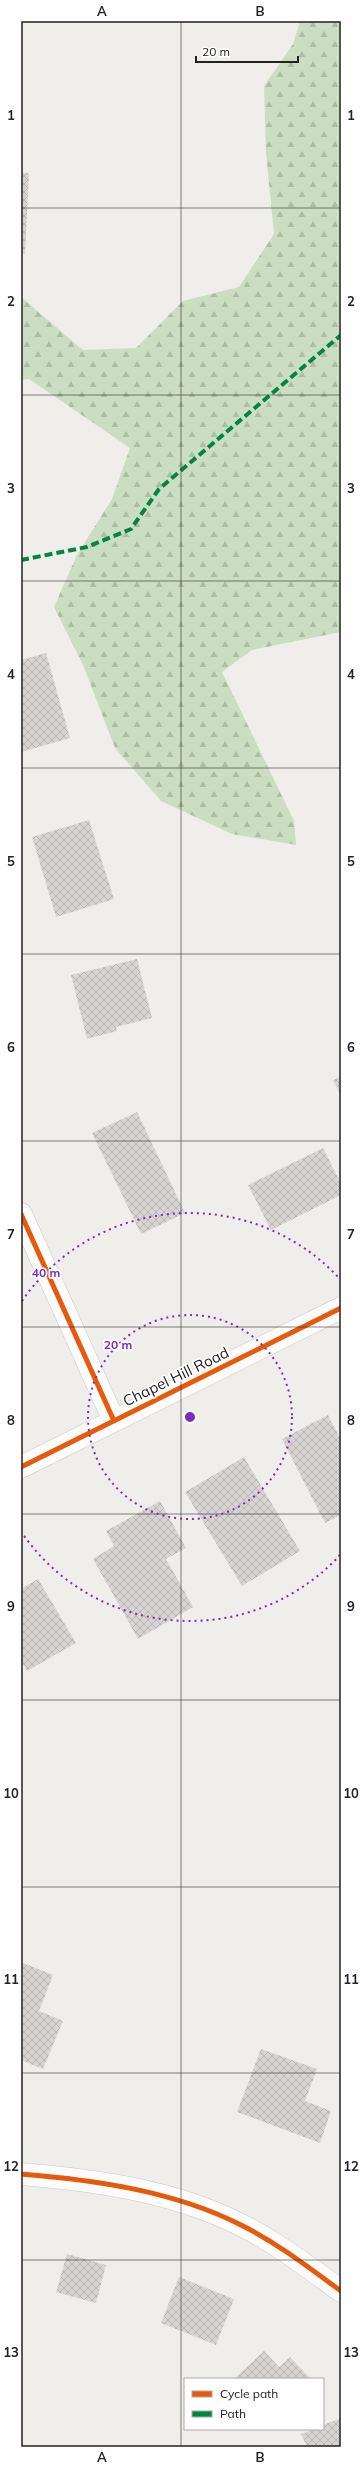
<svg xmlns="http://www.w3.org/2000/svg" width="362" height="2468" font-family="Mulish,sans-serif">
  <defs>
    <pattern id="forest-firs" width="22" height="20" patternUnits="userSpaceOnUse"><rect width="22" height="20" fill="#cbdec1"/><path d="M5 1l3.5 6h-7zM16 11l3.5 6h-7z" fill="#aebea6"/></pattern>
    <pattern id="building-cross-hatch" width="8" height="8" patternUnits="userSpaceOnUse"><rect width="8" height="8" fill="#d7d4d2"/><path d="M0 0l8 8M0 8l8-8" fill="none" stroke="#b8b6b4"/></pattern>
  </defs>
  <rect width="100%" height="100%" fill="#f0eeeb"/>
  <!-- forest -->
  <path fill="url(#forest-firs)" d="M 300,21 L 341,21 L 341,632 L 252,650 L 222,672 L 294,821 L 296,845 L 232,834 L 161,801 L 115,748 L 83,665 L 54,607 L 77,555 L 112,499 L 130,448 L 29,379 L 21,380 L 21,297 L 83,350 L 136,348 L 183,301 L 239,287 L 274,234 L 266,153 L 264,86 L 293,44 Z"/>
  <!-- building -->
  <path fill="url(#building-cross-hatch)" d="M 21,173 L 29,173 L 25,254 L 21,253 Z
    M 46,653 L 70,738 L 21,752 L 21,660 Z
    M 89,820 L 114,899 L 56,917 L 32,837 Z
    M 137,959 L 152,1018 L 116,1027 L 117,1031 L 87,1039 L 71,975 Z
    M 341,1077 L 341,1096 L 333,1080 Z
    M 137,1112 L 185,1213 L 141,1234 L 92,1133 Z
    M 323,1148 L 341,1184 L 341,1195 L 271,1230 L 248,1185 Z
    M 328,1415 L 341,1440 L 341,1515 L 325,1523 L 282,1439 Z
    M 244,1457 L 300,1551 L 242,1586 L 185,1492 Z
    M 160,1501 L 186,1548 L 166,1559 L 193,1607 L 138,1639 L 93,1559 L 114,1546 L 106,1531 Z
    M 38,1579 L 76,1643 L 27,1671 L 21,1660 L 21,1589 Z
    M 21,1962 L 53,1975 L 39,2011 L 63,2021 L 43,2069 L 21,2060 Z
    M 261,2049 L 317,2069 L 305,2101 L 331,2111 L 320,2143 L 237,2112 Z
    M 67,2254 L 106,2265 L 96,2303 L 56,2292 Z
    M 179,2277 L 234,2299 L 216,2345 L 161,2323 Z
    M 264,2351 L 279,2367 L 290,2357 L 311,2379 L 234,2379 Z
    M 341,2418 L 341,2447 L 307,2447 L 301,2434 L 314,2429 L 323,2429 L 323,2425 Z"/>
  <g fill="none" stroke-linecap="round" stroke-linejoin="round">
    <defs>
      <path id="minor" d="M 21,1214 L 114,1421
        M 21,1467 L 341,1308
        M 21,2174 C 95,2180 173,2191 239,2224 C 276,2242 308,2267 341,2291"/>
    </defs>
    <!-- minor casing -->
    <use href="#minor" stroke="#c9c8c7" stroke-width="23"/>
    <!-- minor -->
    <use href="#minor" stroke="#fdfcfc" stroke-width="22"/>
    <!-- quiet -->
    <path stroke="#00873e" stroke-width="4" stroke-dasharray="8 4" stroke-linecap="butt" d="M 21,560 L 87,547 L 131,529 L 159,489 L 341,335"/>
    <defs>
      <path id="cycleway" d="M 21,1214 L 114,1421
        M 21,1467 L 341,1308
        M 21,2174 C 95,2180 173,2191 239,2224 C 276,2242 308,2267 341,2291"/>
    </defs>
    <!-- cycleway casing -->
    <use href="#cycleway" stroke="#fff" stroke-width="8"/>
    <!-- cycleway -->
    <use href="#cycleway" stroke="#e8590c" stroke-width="5"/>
  </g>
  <!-- grid -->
  <path fill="none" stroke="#222" stroke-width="1" stroke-opacity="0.55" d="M 181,21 L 181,2447M 21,208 L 341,208M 21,395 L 341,395M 21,581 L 341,581M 21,768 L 341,768M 21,954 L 341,954M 21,1141 L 341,1141M 21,1327 L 341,1327M 21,1514 L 341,1514M 21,1700 L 341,1700M 21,1887 L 341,1887M 21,2073 L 341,2073M 21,2260 L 341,2260"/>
  <!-- distance rings -->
  <g fill="none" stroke="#7b2cbf" stroke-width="2" stroke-dasharray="2 4">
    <circle cx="190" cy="1417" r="102"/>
    <path d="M340 1555A204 204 0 0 1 22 1533M22 1301A204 204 0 0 1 340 1279"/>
  </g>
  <g text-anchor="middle" stroke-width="3.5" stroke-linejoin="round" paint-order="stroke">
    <!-- street labels -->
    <g font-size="15" fill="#222" stroke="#fff">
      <text transform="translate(176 1377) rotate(-26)" y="5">Chapel Hill Road</text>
    </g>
  </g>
  <circle cx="190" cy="1417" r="6" fill="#7b2cbf" stroke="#fff" stroke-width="2"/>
  <g font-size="12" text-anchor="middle" font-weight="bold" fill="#7b2cbf" stroke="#fff" stroke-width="3.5" stroke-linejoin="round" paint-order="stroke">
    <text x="46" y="1277">40 m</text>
    <text x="118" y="1349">20 m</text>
  </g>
  <!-- border -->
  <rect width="362" height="2468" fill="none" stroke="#ffffff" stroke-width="44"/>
  <!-- legend -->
  <rect x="184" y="2378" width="140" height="52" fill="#ffffff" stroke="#a7a7a7"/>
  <rect x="192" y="2391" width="20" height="6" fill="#e8590c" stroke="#a7a7a7"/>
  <text x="220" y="2398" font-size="12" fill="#222222">Cycle path</text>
  <rect x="192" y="2411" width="20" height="6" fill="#00873e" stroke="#a7a7a7"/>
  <text x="220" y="2418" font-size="12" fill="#222222">Path</text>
  <!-- scale -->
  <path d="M196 56v6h102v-6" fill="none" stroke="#222222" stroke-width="2"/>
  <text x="202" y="56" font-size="12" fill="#222222" stroke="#ffffff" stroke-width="3" paint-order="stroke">20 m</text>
  <rect x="22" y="22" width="318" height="2424" fill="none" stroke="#222" stroke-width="1.5"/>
  <g font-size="13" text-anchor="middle" font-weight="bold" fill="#222">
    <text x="102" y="16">A</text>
    <text x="260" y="16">B</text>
    <text x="11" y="120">1</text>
    <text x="351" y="120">1</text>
    <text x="11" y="306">2</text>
    <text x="351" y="306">2</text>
    <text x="11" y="493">3</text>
    <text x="351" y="493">3</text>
    <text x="11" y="679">4</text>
    <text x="351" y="679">4</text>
    <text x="11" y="866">5</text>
    <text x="351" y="866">5</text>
    <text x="11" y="1052">6</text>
    <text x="351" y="1052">6</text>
    <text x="11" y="1239">7</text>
    <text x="351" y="1239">7</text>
    <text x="11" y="1425">8</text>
    <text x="351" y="1425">8</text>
    <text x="11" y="1611">9</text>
    <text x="351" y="1611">9</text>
    <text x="11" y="1798">10</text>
    <text x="351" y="1798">10</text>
    <text x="11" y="1984">11</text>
    <text x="351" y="1984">11</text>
    <text x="11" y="2171">12</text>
    <text x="351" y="2171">12</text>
    <text x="11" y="2357">13</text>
    <text x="351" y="2357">13</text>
    <text x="102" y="2462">A</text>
    <text x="260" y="2462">B</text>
  </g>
</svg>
